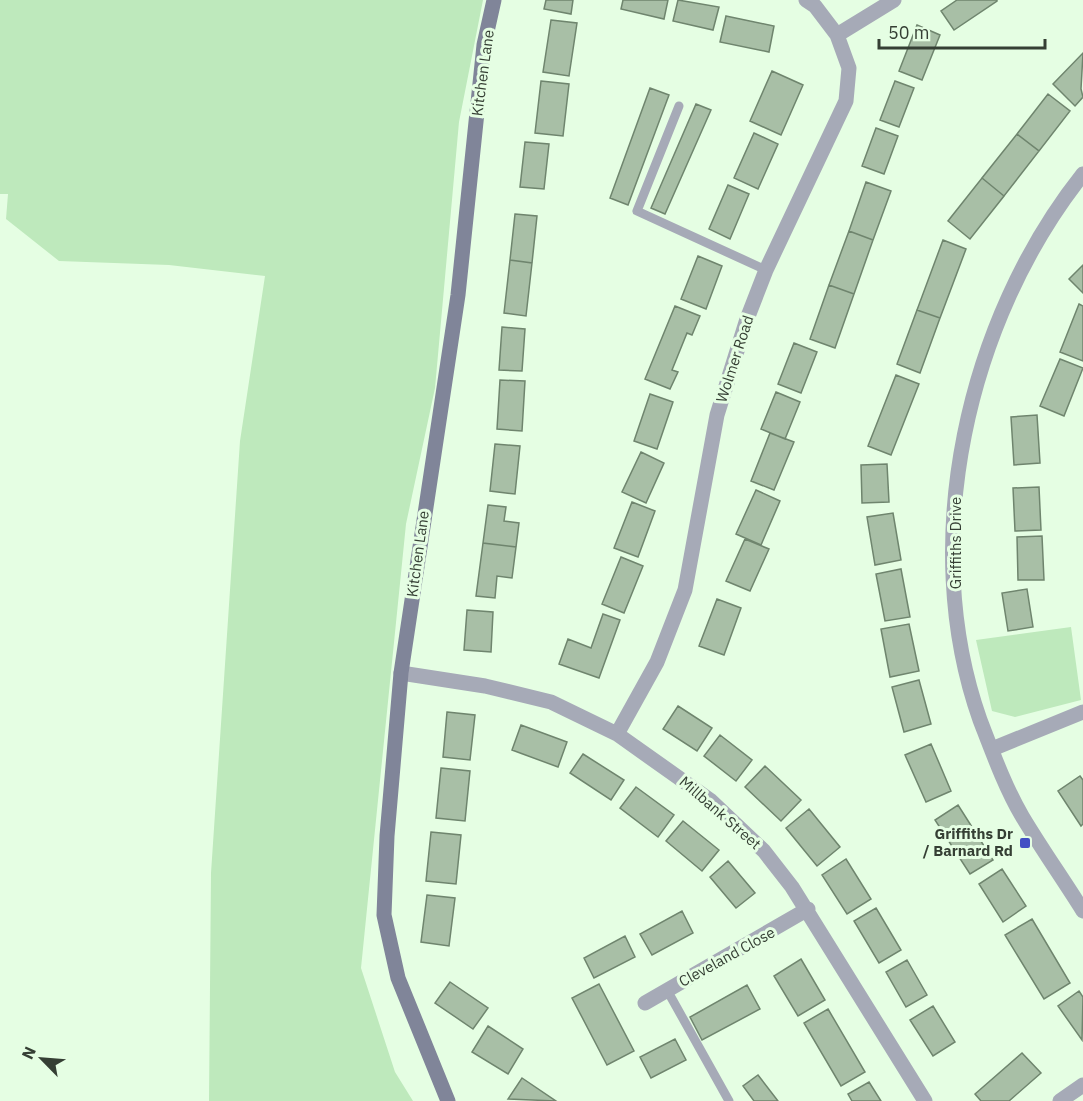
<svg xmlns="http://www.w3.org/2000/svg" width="1083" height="1101" font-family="'IBM Plex Sans',sans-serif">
  <rect width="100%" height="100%" fill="#e5fee3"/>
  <!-- green -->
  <path fill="#bee9bc" d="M 0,0 L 483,0 L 459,122 L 435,388 L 406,524 L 361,968 L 395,1072 L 413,1101 L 209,1101 L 211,873 L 240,441 L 265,276 L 169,265 L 59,261 L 6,219 L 8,194 L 0,194 Z
    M 1071,627 L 1081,700 L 1015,717 L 992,711 L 976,640 Z"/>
  <!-- building -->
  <path fill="#a8bfa6" stroke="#6f856e" stroke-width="1.5" d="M 546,0 L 573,0 L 571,14 L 544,9 Z
    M 623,0 L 668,0 L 664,19 L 621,9 Z
    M 678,0 L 719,7 L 713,30 L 673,21 Z
    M 957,0 L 997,0 L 997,1 L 954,30 L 941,11 Z
    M 726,16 L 774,26 L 769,52 L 720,42 Z
    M 551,20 L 577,23 L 569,76 L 543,72 Z
    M 917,25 L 940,35 L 922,80 L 899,71 Z
    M 1083,53 L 1081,89 L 1083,97 L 1075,106 L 1053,84 Z
    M 772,71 L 803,85 L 781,135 L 750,121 Z
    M 541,81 L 569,84 L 563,136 L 535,133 Z
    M 895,81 L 914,88 L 899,127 L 880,120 Z
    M 650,88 L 669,95 L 628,205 L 610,198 Z
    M 1048,94 L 1070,111 L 1039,151 L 1017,134 Z
    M 696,104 L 711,110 L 665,214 L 651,208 Z
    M 876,128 L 898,136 L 884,174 L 862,166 Z
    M 754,133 L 778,144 L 758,189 L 734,178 Z
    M 1017,134 L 1039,151 L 1004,196 L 982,178 Z
    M 525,142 L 549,144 L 544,189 L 520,187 Z
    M 982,178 L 1004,196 L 970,239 L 948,221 Z
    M 866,182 L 891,191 L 873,240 L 849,231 Z
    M 728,185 L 749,194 L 730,239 L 709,229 Z
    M 515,214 L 537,216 L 532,263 L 510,260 Z
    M 849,231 L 873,240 L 854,294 L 829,285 Z
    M 943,240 L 966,249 L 940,318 L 917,310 Z
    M 698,256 L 722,266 L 706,309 L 681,299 Z
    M 510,260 L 532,263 L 526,316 L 504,313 Z
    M 1083,265 L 1083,293 L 1069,279 Z
    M 829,285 L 854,294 L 835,348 L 810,339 Z
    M 1079,304 L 1083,306 L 1083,361 L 1060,352 Z
    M 675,306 L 700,316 L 692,335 L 687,333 L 672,370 L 678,372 L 670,389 L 645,379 Z
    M 917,310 L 940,318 L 920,373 L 897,364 Z
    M 502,327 L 525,329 L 522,371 L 499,370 Z
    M 794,343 L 817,352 L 801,393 L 778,384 Z
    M 1060,359 L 1083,368 L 1064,416 L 1040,406 Z
    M 896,375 L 919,384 L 891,455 L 868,446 Z
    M 500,380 L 525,381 L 522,431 L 497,429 Z
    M 776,392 L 800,402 L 785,439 L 761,429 Z
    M 650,394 L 673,402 L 657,449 L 634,441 Z
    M 1037,415 L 1040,463 L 1014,465 L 1011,417 Z
    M 770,433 L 794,442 L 774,490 L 751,481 Z
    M 495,444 L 520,446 L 515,494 L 490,491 Z
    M 641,452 L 664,463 L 646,503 L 622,492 Z
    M 887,464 L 889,502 L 862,503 L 861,465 Z
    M 1039,487 L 1041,530 L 1015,531 L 1013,488 Z
    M 756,490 L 780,501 L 761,545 L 736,534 Z
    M 632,502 L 655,511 L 638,557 L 614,548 Z
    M 488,505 L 506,507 L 504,521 L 519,523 L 516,547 L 483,543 Z
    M 893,513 L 901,560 L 875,565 L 867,517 Z
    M 1042,536 L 1044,580 L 1018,580 L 1017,537 Z
    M 745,539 L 769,549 L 750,591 L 726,581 Z
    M 483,543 L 516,547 L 512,578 L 497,576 L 495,598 L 476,596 Z
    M 621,557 L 643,566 L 624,613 L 602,604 Z
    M 901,569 L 910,617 L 885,621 L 876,574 Z
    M 1027,589 L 1033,627 L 1008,631 L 1002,593 Z
    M 717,599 L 741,608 L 724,655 L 699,646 Z
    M 467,610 L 493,612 L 491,652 L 464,650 Z
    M 603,614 L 620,620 L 599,678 L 559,664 L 568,639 L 591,648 Z
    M 909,624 L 919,671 L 890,677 L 881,629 Z
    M 919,680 L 931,724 L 904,732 L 892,687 Z
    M 678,706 L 712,728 L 697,751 L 663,729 Z
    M 447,712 L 475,715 L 470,760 L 443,757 Z
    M 521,725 L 567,742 L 558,767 L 512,750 Z
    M 720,735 L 752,760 L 736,781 L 704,756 Z
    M 931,744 L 951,791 L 926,802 L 905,755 Z
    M 583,754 L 624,780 L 611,800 L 570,773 Z
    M 765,766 L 801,800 L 781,821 L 745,787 Z
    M 441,768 L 470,771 L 465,821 L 436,818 Z
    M 1080,776 L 1083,780 L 1083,824 L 1081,826 L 1058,791 Z
    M 636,787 L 674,815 L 658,837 L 620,808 Z
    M 958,805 L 993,860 L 970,874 L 935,820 Z
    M 809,809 L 840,847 L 817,866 L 786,828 Z
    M 683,821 L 719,850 L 702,871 L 666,841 Z
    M 431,832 L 461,835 L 456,884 L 426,881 Z
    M 846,859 L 871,899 L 847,914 L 822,875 Z
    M 728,861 L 755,893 L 736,908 L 710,877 Z
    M 1002,869 L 1026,906 L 1003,922 L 979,884 Z
    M 427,895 L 455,898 L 449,946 L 421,942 Z
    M 876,908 L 901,950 L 879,963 L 854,921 Z
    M 682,911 L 693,933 L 652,955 L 640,934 Z
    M 1032,919 L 1070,983 L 1044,999 L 1005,935 Z
    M 625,936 L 635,957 L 594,978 L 584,958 Z
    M 801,959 L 825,1000 L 798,1016 L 774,976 Z
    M 907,960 L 927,995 L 906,1007 L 886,972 Z
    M 450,982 L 488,1008 L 473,1029 L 435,1003 Z
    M 599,984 L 634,1051 L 607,1065 L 572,998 Z
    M 747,985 L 760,1009 L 702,1040 L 690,1017 Z
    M 1079,991 L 1083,997 L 1082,1040 L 1058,1006 Z
    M 933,1006 L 955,1042 L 933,1056 L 910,1020 Z
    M 828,1009 L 865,1072 L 841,1086 L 804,1023 Z
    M 488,1026 L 523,1049 L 508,1074 L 472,1052 Z
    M 675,1039 L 686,1060 L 651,1078 L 640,1057 Z
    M 1022,1053 L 1041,1073 L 1009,1101 L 981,1101 L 975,1094 Z
    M 758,1075 L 778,1101 L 754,1101 L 743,1086 Z
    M 522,1078 L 556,1101 L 508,1099 Z
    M 869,1082 L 881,1101 L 852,1101 L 848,1094 Z"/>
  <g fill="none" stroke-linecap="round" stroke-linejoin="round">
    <!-- lane -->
    <path stroke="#a6aab7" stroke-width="9" d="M 679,106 L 637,211 L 766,270
      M 667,990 L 729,1101"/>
    <!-- street -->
    <path stroke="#a6aab7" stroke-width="15" d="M 837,35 L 894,0
      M 1083,174 C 967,320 917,542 980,720 C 992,751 1005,787 1022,816 C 1041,848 1063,879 1083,911
      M 401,673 L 485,686 L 551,702 L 617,734 L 710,800 L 764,851 L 792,887 L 925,1101
      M 617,734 L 657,662 L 685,590 L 717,415 L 747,319 L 766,270 L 846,101 L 849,68 L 837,35 L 815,6 L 806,0
      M 992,749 L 1083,712
      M 645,1003 L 808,909
      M 1060,1101 L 1083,1085"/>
    <!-- secondary -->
    <path stroke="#808599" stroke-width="15" d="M 448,1101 L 398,978 L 384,915 L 387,836 L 401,673 L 458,295 L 484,45 L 494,0"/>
  </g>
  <!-- markers -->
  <rect fill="#424fc4" stroke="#e5fee3" stroke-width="2" x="1019" y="837" width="12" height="12" rx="3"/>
  <g text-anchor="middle" stroke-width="6" stroke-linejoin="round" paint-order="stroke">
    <!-- street labels -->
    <g font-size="15" fill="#353f34" stroke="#e5fee3">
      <text transform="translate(483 73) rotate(-82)" y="5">Kitchen Lane</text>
      <text transform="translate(735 359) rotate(-72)" y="5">Wolmer Road</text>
      <text transform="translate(956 543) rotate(-90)" y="5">Griffiths Drive</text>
      <text transform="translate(418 554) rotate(-82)" y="5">Kitchen Lane</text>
      <text transform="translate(720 813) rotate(41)" y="5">Millbank Street</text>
      <text transform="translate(727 957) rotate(-29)" y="5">Cleveland Close</text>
    </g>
    <!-- poi labels -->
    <g font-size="15" font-weight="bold" fill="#353f34" stroke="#e5fee3" text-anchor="end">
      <text x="1013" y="839">Griffiths Dr<tspan x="1013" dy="17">/ Barnard Rd</tspan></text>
    </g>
  </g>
  <!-- north arrow -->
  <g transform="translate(42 1059) rotate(295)" stroke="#e5fee3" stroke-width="4.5" paint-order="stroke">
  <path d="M0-4.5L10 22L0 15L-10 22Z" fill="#353f34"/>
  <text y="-9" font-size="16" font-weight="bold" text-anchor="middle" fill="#353f34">N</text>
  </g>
  <!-- scale -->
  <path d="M879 39v9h166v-9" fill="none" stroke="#353f34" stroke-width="3"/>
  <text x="888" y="39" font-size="18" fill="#353f34" stroke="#e5fee3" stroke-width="4.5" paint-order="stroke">50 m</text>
</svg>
